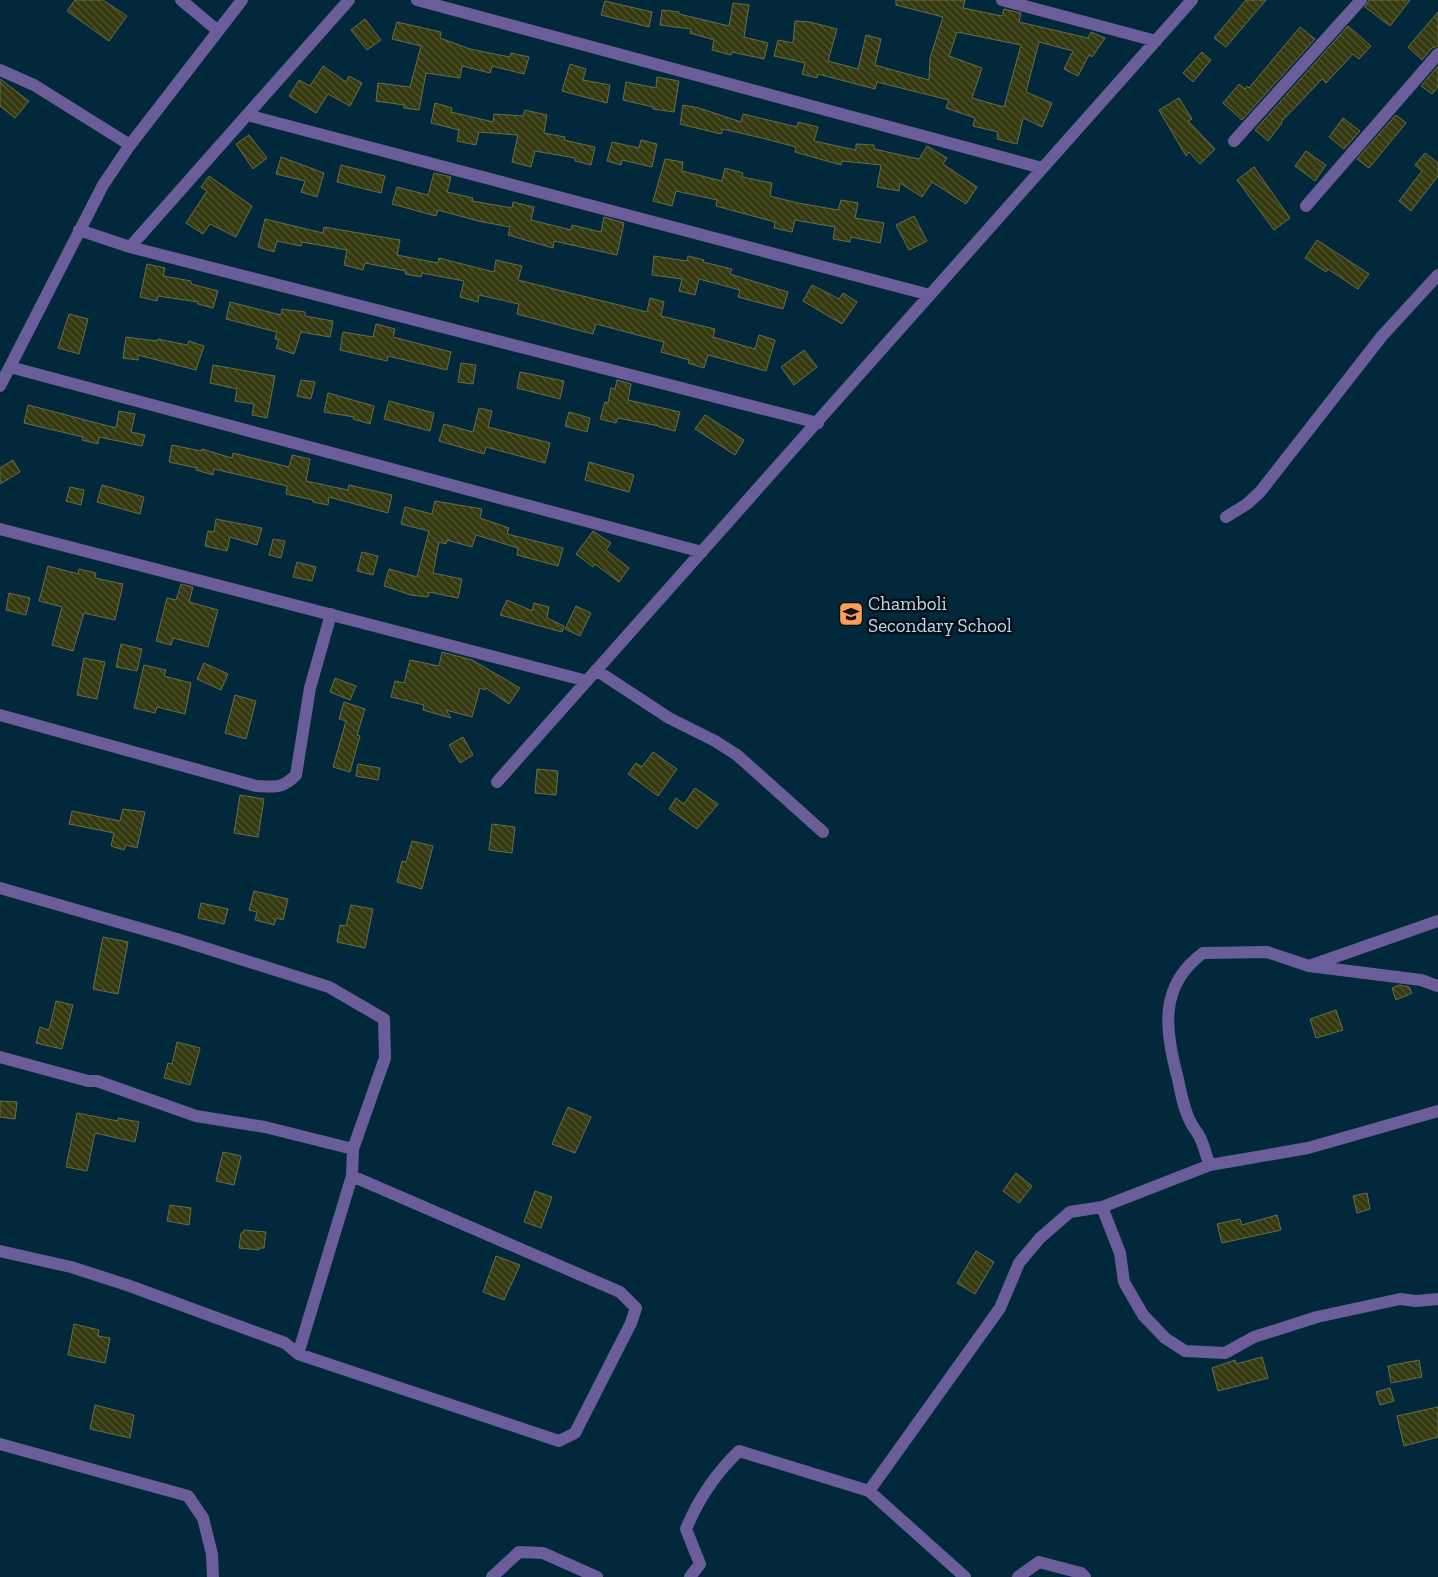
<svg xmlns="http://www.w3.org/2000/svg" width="1438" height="1577" font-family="'Zilla Slab',serif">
  <defs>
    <pattern id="building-back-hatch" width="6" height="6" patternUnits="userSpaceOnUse" patternTransform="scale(1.25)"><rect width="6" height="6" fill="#35390f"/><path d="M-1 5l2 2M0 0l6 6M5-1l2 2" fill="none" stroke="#515532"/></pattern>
  </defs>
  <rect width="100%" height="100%" fill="#02293b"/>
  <!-- building -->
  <path fill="url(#building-back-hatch)" stroke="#696d49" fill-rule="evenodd" d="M 75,0 L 103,0 L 127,16 L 109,41 L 67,11 Z
    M 896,0 L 965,0 L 963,8 L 1002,16 L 1004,9 L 1021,13 L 1019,22 L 1088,38 L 1091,32 L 1105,38 L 1092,57 L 1089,55 L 1078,76 L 1064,69 L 1073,51 L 1039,42 L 1026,92 L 1052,103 L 1042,127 L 1023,118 L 1017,144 L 997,139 L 998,132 L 973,126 L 975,118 L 946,108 L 949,100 L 877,82 L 875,89 L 818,74 L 817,78 L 802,74 L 805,63 L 774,56 L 778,40 L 793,43 L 795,21 L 810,22 L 837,29 L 828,61 L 858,69 L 866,35 L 881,39 L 875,65 L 929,80 L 930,58 L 943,17 L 896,5 ZM 957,32 L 1021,45 L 1004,107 L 972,98 L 982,68 L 949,56 Z
    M 1246,0 L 1266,0 L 1226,47 L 1214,38 Z
    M 1369,0 L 1410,0 L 1390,26 L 1365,7 Z
    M 605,1 L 652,12 L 649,27 L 601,15 Z
    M 733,3 L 749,5 L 744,37 L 768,43 L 764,59 L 732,52 L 731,55 L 712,50 L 714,40 L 690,33 L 691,29 L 660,25 L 662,10 L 679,12 L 679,14 L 729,26 Z
    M 1438,12 L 1438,46 L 1432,48 L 1422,60 L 1408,47 Z
    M 365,19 L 381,40 L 367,50 L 351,30 Z
    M 397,22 L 441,32 L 440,38 L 470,49 L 510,57 L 511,53 L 529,57 L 524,74 L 492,66 L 490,73 L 462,66 L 460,78 L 426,73 L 419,110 L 404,108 L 404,105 L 376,101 L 378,83 L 410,87 L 421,46 L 392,39 Z
    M 1348,26 L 1371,46 L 1359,59 L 1353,54 L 1326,83 L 1322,79 L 1281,122 L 1282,123 L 1268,141 L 1255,130 Z
    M 1300,27 L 1315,39 L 1242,120 L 1223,103 L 1239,84 L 1245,89 L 1247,86 L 1249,88 Z
    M 1202,52 L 1211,60 L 1193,82 L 1183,73 Z
    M 570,64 L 586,69 L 583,80 L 610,85 L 607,103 L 562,91 Z
    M 323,66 L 346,82 L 349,76 L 362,83 L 350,106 L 328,94 L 316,113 L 289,96 L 299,80 L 310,86 Z
    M 1438,66 L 1438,87 L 1432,94 L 1421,86 Z
    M 657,77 L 679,81 L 674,112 L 653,109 L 653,107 L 623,100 L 626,82 L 656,88 Z
    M 0,79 L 29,101 L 15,118 L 0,106 Z
    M 1179,98 L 1192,119 L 1188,121 L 1215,149 L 1200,164 L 1189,152 L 1186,156 L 1159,110 Z
    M 435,103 L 452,108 L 451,112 L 493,122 L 494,114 L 523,116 L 525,110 L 547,115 L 544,133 L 565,137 L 564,140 L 595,147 L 591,165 L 575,161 L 575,158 L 535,151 L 531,167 L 512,162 L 518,135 L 479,132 L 476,145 L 457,141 L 459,130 L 431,123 Z
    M 683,105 L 699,108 L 741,122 L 743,114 L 797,127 L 798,122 L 818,127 L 814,141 L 856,150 L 856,144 L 874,145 L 874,149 L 919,159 L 927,146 L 947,158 L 943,164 L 977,187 L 966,204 L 932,182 L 922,197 L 900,183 L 899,191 L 877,187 L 881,165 L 842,161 L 841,165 L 795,152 L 796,147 L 762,138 L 723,129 L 721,134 L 680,124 Z
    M 1396,115 L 1406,123 L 1369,168 L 1357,159 Z
    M 1343,118 L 1360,131 L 1344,149 L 1329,137 Z
    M 249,135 L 267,158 L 253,169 L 236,144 Z
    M 641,140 L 657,144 L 652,167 L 622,160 L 621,165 L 607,161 L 612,142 L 639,148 Z
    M 1306,151 L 1326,165 L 1315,181 L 1295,166 Z
    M 1425,153 L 1438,163 L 1438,176 L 1411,211 L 1399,201 L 1422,171 L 1415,165 Z
    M 281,157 L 324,173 L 317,197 L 301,192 L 305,181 L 276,174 Z
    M 665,159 L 683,162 L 682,171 L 722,181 L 725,168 L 743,173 L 742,177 L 772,183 L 770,196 L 798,203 L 838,210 L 841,200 L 858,203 L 855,218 L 884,223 L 880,243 L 851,237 L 850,242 L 833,239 L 835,227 L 795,220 L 792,232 L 774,228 L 775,222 L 716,206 L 717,200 L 676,191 L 672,206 L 653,201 Z
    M 341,165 L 385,176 L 381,193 L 337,182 Z
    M 1254,167 L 1290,218 L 1274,230 L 1237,180 Z
    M 434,173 L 451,177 L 447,192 L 473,198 L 472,201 L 512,208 L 513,202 L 534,207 L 531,220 L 571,230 L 572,225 L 601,232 L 604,217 L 624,223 L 617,255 L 554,241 L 553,248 L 508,235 L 510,227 L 478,221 L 438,210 L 436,216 L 392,204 L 397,187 L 428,195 Z
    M 209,176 L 252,206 L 236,237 L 210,224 L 203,234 L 186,223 L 207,191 L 201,187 Z
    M 914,216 L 927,241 L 909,250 L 896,225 Z
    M 265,219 L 323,233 L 324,227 L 400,240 L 397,255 L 438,263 L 439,258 L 494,272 L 496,260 L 522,266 L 518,280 L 647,312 L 650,298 L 664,302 L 661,316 L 715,329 L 713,337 L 755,349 L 759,335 L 775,340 L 766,371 L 708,355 L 704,368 L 688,363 L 689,360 L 661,352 L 664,342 L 596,324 L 593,334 L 517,314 L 519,304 L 479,295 L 478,302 L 460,297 L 464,281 L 422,273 L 421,277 L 405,274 L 406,271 L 365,263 L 363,270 L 344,265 L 347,250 L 302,242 L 301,246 L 277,241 L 274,252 L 258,247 Z
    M 1317,240 L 1369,274 L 1358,289 L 1328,269 L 1326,272 L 1305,258 Z
    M 654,256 L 687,261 L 688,256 L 704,260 L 703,262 L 732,269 L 730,274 L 788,292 L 783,309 L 738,297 L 740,290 L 699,279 L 695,295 L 679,291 L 682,279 L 652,275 Z
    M 147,264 L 165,268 L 163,276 L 191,281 L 191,284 L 218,291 L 213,308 L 198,304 L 198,302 L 158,296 L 157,301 L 140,297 Z
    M 812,285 L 839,299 L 843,293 L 857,302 L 842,324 L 803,301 Z
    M 230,302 L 281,315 L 282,309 L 305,312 L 305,316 L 333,321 L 330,337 L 301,332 L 294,354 L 276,348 L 279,340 L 275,339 L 277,332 L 226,319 Z
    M 69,314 L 88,319 L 79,354 L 58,348 Z
    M 376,324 L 395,329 L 393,337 L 451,352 L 447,370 L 388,356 L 387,361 L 340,350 L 343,332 L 373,337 Z
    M 126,337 L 157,341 L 158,339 L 187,345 L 189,341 L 204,346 L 196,370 L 138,355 L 138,360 L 123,358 Z
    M 804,350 L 817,367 L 794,385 L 781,367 Z
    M 461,363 L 476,365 L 473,384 L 458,382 Z
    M 213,365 L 275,376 L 267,418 L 252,415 L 254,404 L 235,401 L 237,389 L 210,383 Z
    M 520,372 L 564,381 L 560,399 L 517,388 Z
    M 301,380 L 315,382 L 311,399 L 297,396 Z
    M 617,380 L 631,384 L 628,400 L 680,412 L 675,431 L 659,427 L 659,426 L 618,418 L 616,423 L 600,419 L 605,402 L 608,403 L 611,388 L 615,389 Z
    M 328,393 L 374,406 L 370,424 L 353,419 L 354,417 L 324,412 Z
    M 389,401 L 434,413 L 430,431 L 384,419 Z
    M 28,405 L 116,428 L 119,411 L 135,414 L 131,432 L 145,435 L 142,446 L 99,437 L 98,444 L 82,440 L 83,437 L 24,423 Z
    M 479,408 L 492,411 L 488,427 L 550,443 L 545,463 L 486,447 L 484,454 L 439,441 L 444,424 L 473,432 Z
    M 569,412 L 590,418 L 587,432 L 565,426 Z
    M 705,415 L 744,440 L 735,455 L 695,429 Z
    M 172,445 L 201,451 L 202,449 L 232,458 L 233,453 L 289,467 L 292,455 L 310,459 L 306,481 L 348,490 L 349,485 L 392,495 L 388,513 L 329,497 L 328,505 L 313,502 L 313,500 L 286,494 L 287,486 L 214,469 L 213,475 L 196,470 L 197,468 L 169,462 Z
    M 13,460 L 20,472 L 0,484 L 0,468 Z
    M 589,462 L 634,475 L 629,492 L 585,480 Z
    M 102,485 L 144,497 L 140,514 L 97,502 Z
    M 70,487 L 84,490 L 81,505 L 66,501 Z
    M 435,501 L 482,509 L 480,518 L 509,528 L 507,534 L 563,548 L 558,566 L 517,555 L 518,548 L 476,535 L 472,547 L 447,540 L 446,544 L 439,542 L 433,573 L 462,579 L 458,598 L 429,592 L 428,597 L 411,595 L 384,586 L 389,569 L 417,577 L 429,531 L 401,524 L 405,507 L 432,514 Z
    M 216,519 L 262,528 L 257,545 L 230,537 L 227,551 L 205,546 L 208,531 L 214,532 Z
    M 593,531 L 611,543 L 606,550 L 629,568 L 619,582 L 595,564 L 593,567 L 576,554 Z
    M 273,539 L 285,541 L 281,558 L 269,555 Z
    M 362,552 L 378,556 L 373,575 L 357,571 Z
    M 297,562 L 316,567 L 312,581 L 293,577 Z
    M 48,566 L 78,574 L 79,569 L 96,573 L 95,578 L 123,584 L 115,620 L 84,613 L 73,651 L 52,645 L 62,607 L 39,601 Z
    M 181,584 L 193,587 L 189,602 L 218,610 L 208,647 L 173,638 L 171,645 L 156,641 L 167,598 L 176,600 Z
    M 9,593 L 30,598 L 26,615 L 6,610 Z
    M 507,600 L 532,611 L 534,603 L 549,607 L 547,618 L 564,626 L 562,632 L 500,615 Z
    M 576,606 L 591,613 L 580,636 L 565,629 Z
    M 121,644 L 142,649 L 137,671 L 116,667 Z
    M 442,652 L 472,660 L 520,688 L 509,704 L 486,688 L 485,690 L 480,688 L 472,717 L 446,710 L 451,718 L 423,710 L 424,705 L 391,697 L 395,681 L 404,683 L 410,660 L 439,666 Z
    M 84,658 L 105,662 L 97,699 L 77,695 Z
    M 204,663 L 228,674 L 221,690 L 197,679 Z
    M 144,665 L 166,670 L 164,676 L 191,683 L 185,714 L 157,707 L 155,713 L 134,708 Z
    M 335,678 L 356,686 L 350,700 L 330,692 Z
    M 235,695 L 256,701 L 246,739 L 225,733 Z
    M 344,702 L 365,709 L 357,735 L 360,736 L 350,772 L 333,767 L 346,721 L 339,719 Z
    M 463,737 L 473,755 L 460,763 L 449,745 Z
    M 653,752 L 677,769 L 658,796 L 628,774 L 636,763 L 642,767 Z
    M 358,764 L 380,768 L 378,780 L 356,776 Z
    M 537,769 L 558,771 L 556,795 L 535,793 Z
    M 695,788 L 718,804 L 697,829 L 669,809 L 676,798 L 684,804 Z
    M 240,795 L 264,799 L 258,837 L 234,833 Z
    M 123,809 L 145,812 L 137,848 L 126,845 L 124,850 L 111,846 L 114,833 L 69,824 L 72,811 L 120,821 Z
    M 492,824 L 515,827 L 512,853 L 489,850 Z
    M 412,841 L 433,846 L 422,889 L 397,882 L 402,861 L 406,862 Z
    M 254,891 L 288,899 L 283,920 L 276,918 L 274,925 L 255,920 L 257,912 L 249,910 Z
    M 201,903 L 228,909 L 224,924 L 198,918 Z
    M 351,905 L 373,909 L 365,948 L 337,942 L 340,925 L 346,926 Z
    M 103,937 L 128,942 L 118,994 L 93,989 Z
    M 1399,985 L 1409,987 L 1412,993 L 1396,1000 L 1392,988 Z
    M 56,1001 L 73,1005 L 62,1049 L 36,1043 L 40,1027 L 49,1030 Z
    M 1336,1010 L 1343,1030 L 1316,1038 L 1310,1019 Z
    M 177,1042 L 200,1048 L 190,1085 L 164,1078 L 168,1063 L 172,1064 Z
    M 0,1101 L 17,1102 L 15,1119 L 0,1117 Z
    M 568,1107 L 591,1117 L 575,1153 L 552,1144 Z
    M 77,1113 L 118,1121 L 118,1118 L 139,1122 L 135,1142 L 95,1133 L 87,1171 L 66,1167 Z
    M 223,1152 L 241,1156 L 234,1185 L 216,1181 Z
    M 1016,1173 L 1032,1186 L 1019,1203 L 1003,1191 Z
    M 535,1191 L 552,1197 L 541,1228 L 524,1222 Z
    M 1367,1193 L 1370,1209 L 1357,1213 L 1353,1196 Z
    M 170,1205 L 191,1208 L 189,1225 L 167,1221 Z
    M 1277,1215 L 1281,1230 L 1222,1243 L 1217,1224 L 1240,1219 L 1242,1225 Z
    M 244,1230 L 266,1232 L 264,1248 L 259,1248 L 259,1250 L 239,1248 L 241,1233 L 243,1233 Z
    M 976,1251 L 994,1262 L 975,1294 L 957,1283 Z
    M 496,1256 L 520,1265 L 504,1300 L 483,1292 Z
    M 74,1324 L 99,1330 L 98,1336 L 110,1338 L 105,1363 L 68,1355 Z
    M 1262,1357 L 1268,1378 L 1218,1391 L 1212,1368 L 1235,1360 L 1236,1364 Z
    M 1419,1360 L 1422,1377 L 1391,1383 L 1388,1366 Z
    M 1390,1388 L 1394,1401 L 1380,1405 L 1376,1392 Z
    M 95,1405 L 134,1415 L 130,1438 L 90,1429 Z
    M 1438,1407 L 1438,1437 L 1404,1446 L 1397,1416 Z"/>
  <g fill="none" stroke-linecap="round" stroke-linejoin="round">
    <!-- minor -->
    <path stroke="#6b5d9a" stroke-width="12" d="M 181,0 L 217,30
      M 417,0 L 1042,168
      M 1002,0 L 1156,41
      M 0,70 L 34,85 L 130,145
      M 247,115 L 930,295
      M 1234,141 L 1361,0
      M 1306,206 L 1438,54
      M 79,230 L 130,247 L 818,423
      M 130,247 L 349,0
      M 10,367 L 702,552
      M 0,386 L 103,185 L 130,145 L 242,0
      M 1226,517 L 1247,504 L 1260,492 L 1382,336 L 1438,275
      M 0,529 L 587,681
      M 596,670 L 669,718 L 715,741 L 737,755 L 823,832
      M 0,715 L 256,786 C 275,787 282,789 296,775 L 310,688 L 331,614
      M 497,782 L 1192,0
      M 0,888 L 177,939 L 329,987 L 384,1019 L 385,1058 L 353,1149 L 352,1176 L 298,1354 L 559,1441 L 575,1433 L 631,1323 L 636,1308 L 620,1292 L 352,1176
      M 1312,965 L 1438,921
      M 1438,986 L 1421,980 L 1309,966 L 1267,952 L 1203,953 C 1158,986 1165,1031 1178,1079 C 1181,1094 1184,1110 1191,1123 C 1194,1129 1199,1134 1201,1140 C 1205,1148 1206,1157 1210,1165 L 1102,1207 L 1120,1253 L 1124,1282 L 1143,1315 L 1165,1338 L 1185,1351 L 1225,1353 L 1254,1337 L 1317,1317 L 1400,1299 L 1416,1301 L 1438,1299
      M 0,1057 L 88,1081 L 97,1081 L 196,1116 L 265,1127 L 353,1149
      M 1210,1165 L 1308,1148 L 1438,1111
      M 0,1251 L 71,1267 L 127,1285 L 285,1343 L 298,1354
      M 0,1444 L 188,1496 L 203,1518 L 212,1554 L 213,1577
      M 869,1491 L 1000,1308 L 1019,1263 L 1040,1238 L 1070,1212 L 1102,1207
      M 492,1577 L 519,1552 L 543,1553 L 597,1577
      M 690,1577 L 700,1564 L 686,1529 C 698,1500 716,1473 739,1451 L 869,1491 L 965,1577
      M 1018,1577 L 1039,1562 L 1081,1573 L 1085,1577"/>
  </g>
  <!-- icons -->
  <defs>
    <symbol id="school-square" viewBox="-11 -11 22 22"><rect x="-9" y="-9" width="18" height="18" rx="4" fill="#fe9c58" stroke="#031018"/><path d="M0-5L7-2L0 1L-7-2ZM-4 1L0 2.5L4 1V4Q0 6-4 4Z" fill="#111"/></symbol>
  </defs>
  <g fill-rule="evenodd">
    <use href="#school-square" x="837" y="600" width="28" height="28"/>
  </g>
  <g text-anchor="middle" stroke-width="5" stroke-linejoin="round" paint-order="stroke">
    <!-- poi labels -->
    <g font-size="19" fill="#c5d9e5" stroke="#031018" text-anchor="start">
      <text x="868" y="610">Chamboli<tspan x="868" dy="22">Secondary School</tspan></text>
    </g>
  </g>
</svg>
